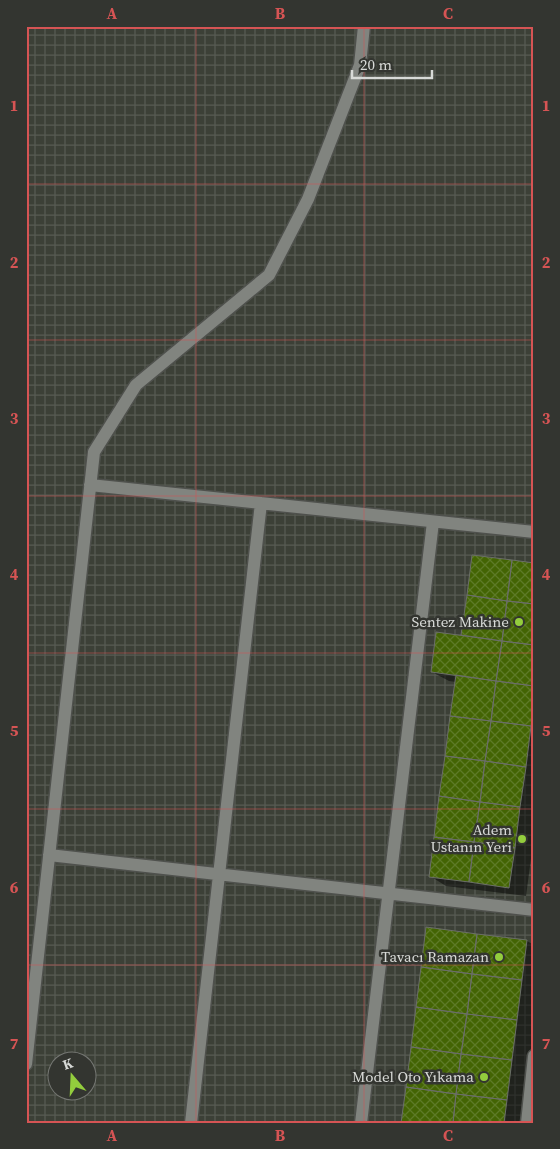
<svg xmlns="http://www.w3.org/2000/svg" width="560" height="1149" font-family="'Source Serif 4',serif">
  <defs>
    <pattern id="industrial-grid" width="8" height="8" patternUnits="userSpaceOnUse" patternTransform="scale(1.25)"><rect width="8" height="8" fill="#3c4037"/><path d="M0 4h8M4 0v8" fill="none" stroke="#575b53"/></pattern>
    <pattern id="building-cross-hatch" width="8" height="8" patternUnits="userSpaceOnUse" patternTransform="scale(1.25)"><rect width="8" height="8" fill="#436403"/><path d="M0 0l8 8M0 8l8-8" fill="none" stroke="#5d7a27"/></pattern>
  </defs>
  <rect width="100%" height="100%" fill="#333530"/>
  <!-- industrial -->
  <path fill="url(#industrial-grid)" fill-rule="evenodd" d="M 26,26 L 534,26 L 534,1123 L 26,1123 ZM 58,1062 L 88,1062 L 88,1092 L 58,1092 Z"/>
  <!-- shadow -->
  <path fill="#0007" d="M 473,556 L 534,564 L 534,836 L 526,896 L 446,886 L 430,876 L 456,682 L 449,681 L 432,672 L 462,637 Z
    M 527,941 L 534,945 L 534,1025 L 521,1123 L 403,1123 Z"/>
  <!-- building -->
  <path fill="url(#building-cross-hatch)" stroke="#6b6e69" d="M 472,555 L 512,560 L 507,601 L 467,595 Z
    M 512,560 L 534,563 L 534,604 L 507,601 Z
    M 467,595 L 507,601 L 502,641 L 461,635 Z
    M 507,601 L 534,604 L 534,645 L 502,641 Z
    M 436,632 L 502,641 L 496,681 L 431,672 Z
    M 502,641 L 534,645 L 534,686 L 496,681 Z
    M 456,675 L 496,681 L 491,721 L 450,716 Z
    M 496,681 L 534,686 L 534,707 L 531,726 L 491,721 Z
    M 450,716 L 491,721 L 485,761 L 445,756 Z
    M 491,721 L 531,726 L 526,767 L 485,761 Z
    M 445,756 L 485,761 L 480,802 L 439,796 Z
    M 485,761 L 526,767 L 520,807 L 480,802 Z
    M 439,796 L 480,802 L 474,842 L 434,837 Z
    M 480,802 L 520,807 L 515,848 L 474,842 Z
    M 434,837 L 474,842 L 469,882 L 429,877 Z
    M 474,842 L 515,848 L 509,888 L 469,882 Z
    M 426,927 L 477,934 L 472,974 L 421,967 Z
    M 477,934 L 527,940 L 522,980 L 472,974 Z
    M 421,967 L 472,974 L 467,1014 L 416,1007 Z
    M 472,974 L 522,980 L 517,1020 L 467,1014 Z
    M 416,1007 L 467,1014 L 461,1054 L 411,1047 Z
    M 467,1014 L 517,1020 L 512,1060 L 461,1054 Z
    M 411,1047 L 461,1054 L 456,1094 L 406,1087 Z
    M 461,1054 L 512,1060 L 507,1100 L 456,1094 Z
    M 406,1087 L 456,1094 L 453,1123 L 401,1123 Z
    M 456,1094 L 507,1100 L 504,1123 L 453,1123 Z"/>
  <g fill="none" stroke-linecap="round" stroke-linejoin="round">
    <defs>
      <path id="service" d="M 90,485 L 534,532
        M 49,855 L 534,910
        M 26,1064 L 94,452 L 136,385 L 269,275 L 308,199 L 360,65 L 364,26
        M 191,1123 L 261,503
        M 361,1123 L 433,522
        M 527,1123 L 534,1056"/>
    </defs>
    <!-- service casing -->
    <use href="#service" stroke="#4f514d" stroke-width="15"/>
    <!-- service -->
    <use href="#service" stroke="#81847f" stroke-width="12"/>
  </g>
  <!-- grid -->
  <path fill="none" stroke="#d65454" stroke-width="1" stroke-opacity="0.55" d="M 196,26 L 196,1123M 364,26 L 364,1123M 26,184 L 534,184M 26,340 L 534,340M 26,496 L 534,496M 26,653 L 534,653M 26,809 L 534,809M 26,965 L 534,965"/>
  <!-- markers -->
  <g fill="#93cd3d" stroke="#333530" stroke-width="2">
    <circle cx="519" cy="622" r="5"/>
    <circle cx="522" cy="839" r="5"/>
    <circle cx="499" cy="957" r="5"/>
    <circle cx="484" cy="1077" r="5"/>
  </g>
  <g text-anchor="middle" stroke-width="5" stroke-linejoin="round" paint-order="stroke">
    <!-- poi labels -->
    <g font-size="15" fill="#d8dad7" stroke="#333530" text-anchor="end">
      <text x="509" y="627">Sentez Makine</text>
      <text x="512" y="835">Adem<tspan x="512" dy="17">Ustanın Yeri</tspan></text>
      <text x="489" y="962">Tavacı Ramazan</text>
      <text x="474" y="1082">Model Oto Yıkama</text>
    </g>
  </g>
  <!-- border -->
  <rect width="560" height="1149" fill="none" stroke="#333530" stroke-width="55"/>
  <!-- north arrow -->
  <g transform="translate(72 1076) rotate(341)"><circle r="24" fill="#333530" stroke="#757773"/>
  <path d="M0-4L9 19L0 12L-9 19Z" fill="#93cd3d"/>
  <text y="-8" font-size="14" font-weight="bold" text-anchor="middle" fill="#d8dad7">K</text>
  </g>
  <!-- scale -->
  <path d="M352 70v8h80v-8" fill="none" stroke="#d8dad7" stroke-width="2.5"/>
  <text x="360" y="70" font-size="15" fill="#d8dad7" stroke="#333530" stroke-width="4" paint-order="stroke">20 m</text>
  <rect x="28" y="28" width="504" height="1094" fill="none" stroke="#d65454" stroke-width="2"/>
  <g font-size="16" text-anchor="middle" font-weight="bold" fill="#d65454">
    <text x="112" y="19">A</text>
    <text x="280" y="19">B</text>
    <text x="448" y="19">C</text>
    <text x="14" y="111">1</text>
    <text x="546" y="111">1</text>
    <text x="14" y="268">2</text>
    <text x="546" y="268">2</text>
    <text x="14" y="424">3</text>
    <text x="546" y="424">3</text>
    <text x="14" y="580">4</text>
    <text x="546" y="580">4</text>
    <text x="14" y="736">5</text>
    <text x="546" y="736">5</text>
    <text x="14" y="893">6</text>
    <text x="546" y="893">6</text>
    <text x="14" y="1049">7</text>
    <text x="546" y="1049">7</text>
    <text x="112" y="1141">A</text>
    <text x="280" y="1141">B</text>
    <text x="448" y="1141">C</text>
  </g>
</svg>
